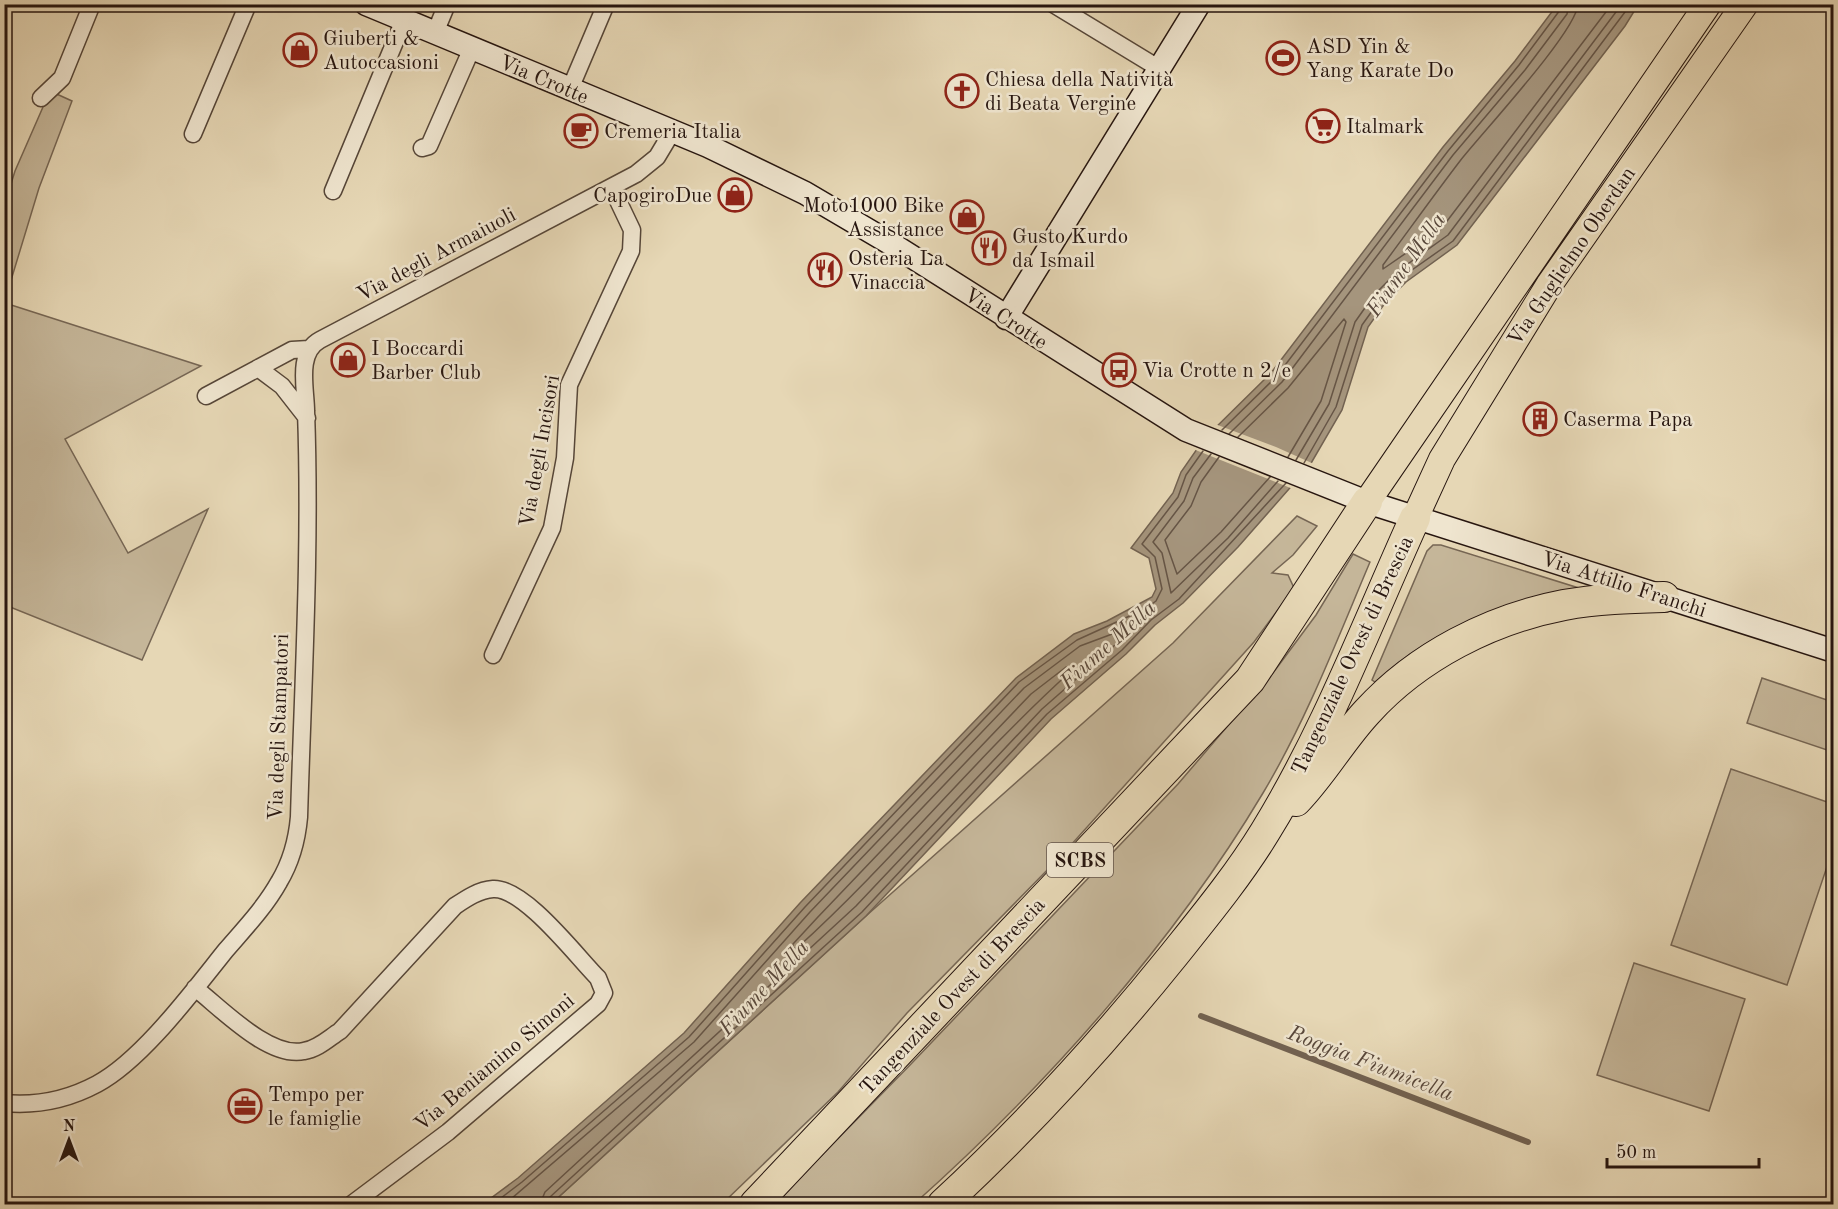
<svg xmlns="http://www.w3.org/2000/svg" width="1838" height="1209" font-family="'Old Standard TT',serif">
  <rect width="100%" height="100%" fill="#e6d7b5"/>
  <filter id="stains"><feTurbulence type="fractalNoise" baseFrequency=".00333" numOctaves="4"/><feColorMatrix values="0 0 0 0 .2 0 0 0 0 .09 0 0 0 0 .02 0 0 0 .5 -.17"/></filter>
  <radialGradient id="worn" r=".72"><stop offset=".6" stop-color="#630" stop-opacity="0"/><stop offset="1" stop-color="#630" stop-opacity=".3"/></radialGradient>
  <!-- green -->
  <path fill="#c5b699" stroke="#766654" stroke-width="1.5" d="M 50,91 L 72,101 L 39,188 L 5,300 L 5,203 L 15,171 Z
    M 5,303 L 201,366 L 65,439 L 128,553 L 208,509 L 142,660 L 5,605 Z
    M 1297,516 L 1317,526 L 1293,555 L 1272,573 L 1288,575 L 1294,588 L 1254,642 L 1061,856 L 907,1013 L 838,1092 L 722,1204 L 551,1204 L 866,916 L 1173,643 Z
    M 1433,545 L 1441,545 L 1582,589 C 1496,609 1444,621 1375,682 L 1372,680 L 1427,551 Z
    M 1353,554 L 1370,562 C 1337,640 1306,721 1263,793 C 1173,944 1044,1088 914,1204 L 774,1204 L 911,1064 L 1178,784 L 1273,673 L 1316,615 Z
    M 1762,678 L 1833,702 L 1833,752 L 1747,723 Z
    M 1731,769 L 1833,804 L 1833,849 L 1787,985 L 1671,945 Z
    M 1634,963 L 1745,999 L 1709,1111 L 1597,1075 Z"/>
  <!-- water -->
  <path fill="#a5957d" stroke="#726251" stroke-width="1.5" d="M 1557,5 L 1638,5 L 1625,26 L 1457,245 L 1406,282 L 1385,303 L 1368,327 L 1342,410 L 1310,465 L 1238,547 L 1183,603 L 1155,625 L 1126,654 L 1051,719 L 866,916 L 551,1204 L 483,1204 L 518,1178 L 684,1033 L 800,903 L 1016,678 L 1074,634 L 1107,621 L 1152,597 L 1156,589 L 1149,558 L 1131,548 L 1173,493 L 1181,472 L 1204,439 L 1271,373 L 1443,147 L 1515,61 Z"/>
  <!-- pier -->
  <path fill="#e6d7b5" d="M 1215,424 L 1276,447 L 1314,464 L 1293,489 L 1193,449 Z"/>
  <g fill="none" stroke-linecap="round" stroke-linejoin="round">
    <!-- shore -->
    <path stroke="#665546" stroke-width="1.5" d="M 1578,4 C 1577,31 1481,134 1460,161 C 1434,195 1409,230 1383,265 L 1383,269 L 1441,229 L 1612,4
      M 1222,430 L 1276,377 L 1448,151 L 1519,65 L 1560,10 L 1562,4
      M 1229,434 L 1282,382 L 1453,155 L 1525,70 L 1567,14 L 1569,4
      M 1238,437 L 1288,388 L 1344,319 L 1346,322 L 1321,401 L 1288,457
      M 1211,454 L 1193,478 L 1184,501 L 1153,542 L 1162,553 L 1171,593 L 1228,538 L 1278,481
      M 1219,457 L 1201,482 L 1191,506 L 1165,540 L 1177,574 L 1221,532 L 1270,477
      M 1296,460 L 1329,404 L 1355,322 L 1374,295 L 1398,271 L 1448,235 L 1622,4
      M 1304,463 L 1336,407 L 1362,325 L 1380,300 L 1402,277 L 1453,241 L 1631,4
      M 1066,667 L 1070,668 L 1070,672 C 974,759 893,861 797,948 L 793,948 L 793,944 L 817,918 L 1031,694 Z
      M 493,1204 L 522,1182 L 689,1037 L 805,907 L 1019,682 L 1077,640 L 1145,609 L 1156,601 L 1162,589 L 1155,557 L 1142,544 L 1178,497 L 1186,475 L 1203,451
      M 505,1204 L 694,1042 L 810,912 L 1024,688 L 1080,646 L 1131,627 L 1132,630 L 1042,709 L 856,906 L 545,1192 L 540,1204
      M 548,1204 L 550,1197 L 862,912 L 1047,714 L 1122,650 L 1151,620 L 1179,599 L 1286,483"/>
    <!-- stream -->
    <path stroke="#726251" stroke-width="6" d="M 1201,1016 L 1528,1142"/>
    <defs>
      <path id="street" d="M 1053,4 L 1160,69
        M 435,33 L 447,4
        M 570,89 L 606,4
        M 41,98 L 62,78 L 92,4
        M 193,134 L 248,4
        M 422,148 L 429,146 L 472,48
        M 333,191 L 404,20
        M 258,368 L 282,386 L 307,418
        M 206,396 L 292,350 L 309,349
        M 493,655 L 552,528 L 565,458 L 569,385 L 631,251 L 632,230 L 612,188
        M 195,988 C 221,1008 269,1059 304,1051 C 318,1049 329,1038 340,1031 L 455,906 C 467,898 479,890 493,889 C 524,887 577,957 598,978 L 604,993 L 598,1004 L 448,1132 L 352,1204
        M 4,1103 C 36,1106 69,1099 97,1084 C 142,1060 193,991 226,950 C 245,928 265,907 279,882 C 291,862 297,840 299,817 C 303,682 311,546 306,411 C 306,389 296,353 320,340 L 636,174 L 657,157 L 672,132"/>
      <path id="secondary" d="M 366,4 L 708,146 L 805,193 L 895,246 L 1186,430 L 1367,502 L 1834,651
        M 1006,318 L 1199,4"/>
      <path id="primary" d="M 1367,502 L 1708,4
        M 1415,518 L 1442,459 L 1549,285 L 1745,4"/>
      <path id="highway" d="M 1296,801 C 1323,773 1341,740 1367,712 C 1418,656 1491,619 1564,605 C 1597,599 1631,598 1664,597
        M 755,1204 L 1250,680 L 1367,502
        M 943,1204 C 1026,1127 1102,1044 1173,956 C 1205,916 1238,876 1265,832 C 1326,733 1367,624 1415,518"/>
    </defs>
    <!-- street casing -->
    <use href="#street" stroke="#564638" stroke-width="19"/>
    <!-- secondary casing -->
    <use href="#secondary" stroke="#26150f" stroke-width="25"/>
    <!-- primary casing -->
    <use href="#primary" stroke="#26150f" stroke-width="28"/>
    <!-- highway casing -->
    <use href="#highway" stroke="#26150f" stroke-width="32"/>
    <!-- street -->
    <use href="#street" stroke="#efe5cf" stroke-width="16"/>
    <!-- secondary -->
    <use href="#secondary" stroke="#efe5cf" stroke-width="22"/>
    <!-- primary -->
    <use href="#primary" stroke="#e6d7b5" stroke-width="26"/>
    <!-- highway -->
    <use href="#highway" stroke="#e6d7b5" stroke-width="30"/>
  </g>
  <!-- icons -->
  <defs>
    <symbol id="shop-ring" viewBox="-11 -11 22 22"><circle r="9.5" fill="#efe5cf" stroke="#8f2418" stroke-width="1.5"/><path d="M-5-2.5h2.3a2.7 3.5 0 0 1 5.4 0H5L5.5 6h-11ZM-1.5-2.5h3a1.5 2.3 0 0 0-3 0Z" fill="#8f2418"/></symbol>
    <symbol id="stadium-ring" viewBox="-11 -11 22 22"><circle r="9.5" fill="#efe5cf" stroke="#8f2418" stroke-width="1.5"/><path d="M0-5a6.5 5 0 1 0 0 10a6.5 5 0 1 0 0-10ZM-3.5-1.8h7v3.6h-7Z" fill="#8f2418"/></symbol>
    <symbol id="church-ring" viewBox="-11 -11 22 22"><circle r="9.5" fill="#efe5cf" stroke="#8f2418" stroke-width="1.5"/><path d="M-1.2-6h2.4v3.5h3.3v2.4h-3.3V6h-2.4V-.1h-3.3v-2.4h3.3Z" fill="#8f2418"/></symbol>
    <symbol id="supermarket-ring" viewBox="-11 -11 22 22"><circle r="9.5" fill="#efe5cf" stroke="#8f2418" stroke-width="1.5"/><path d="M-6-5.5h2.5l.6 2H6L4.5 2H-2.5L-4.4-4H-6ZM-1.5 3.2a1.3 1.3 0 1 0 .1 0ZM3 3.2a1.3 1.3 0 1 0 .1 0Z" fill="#8f2418"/></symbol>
    <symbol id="cafe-ring" viewBox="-11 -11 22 22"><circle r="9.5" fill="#efe5cf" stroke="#8f2418" stroke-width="1.5"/><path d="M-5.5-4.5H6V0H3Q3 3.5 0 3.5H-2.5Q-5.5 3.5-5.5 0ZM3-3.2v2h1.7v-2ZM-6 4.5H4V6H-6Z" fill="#8f2418"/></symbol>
    <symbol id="restaurant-ring" viewBox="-11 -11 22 22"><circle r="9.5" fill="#efe5cf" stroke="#8f2418" stroke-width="1.5"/><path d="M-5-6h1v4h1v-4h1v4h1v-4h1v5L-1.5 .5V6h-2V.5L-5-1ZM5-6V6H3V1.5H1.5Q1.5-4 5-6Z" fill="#8f2418"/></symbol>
    <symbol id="bus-ring" viewBox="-11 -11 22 22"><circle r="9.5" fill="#efe5cf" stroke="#8f2418" stroke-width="1.5"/><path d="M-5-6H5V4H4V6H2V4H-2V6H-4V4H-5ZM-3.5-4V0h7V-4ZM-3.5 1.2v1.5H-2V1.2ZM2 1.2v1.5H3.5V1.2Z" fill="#8f2418"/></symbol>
    <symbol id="building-ring" viewBox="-11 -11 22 22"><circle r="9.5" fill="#efe5cf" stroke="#8f2418" stroke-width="1.5"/><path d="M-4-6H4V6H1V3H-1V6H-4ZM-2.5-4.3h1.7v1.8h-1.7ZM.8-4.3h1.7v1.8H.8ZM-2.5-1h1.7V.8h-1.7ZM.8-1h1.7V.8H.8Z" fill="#8f2418"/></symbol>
    <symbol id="office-ring" viewBox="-11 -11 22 22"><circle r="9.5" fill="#efe5cf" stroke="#8f2418" stroke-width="1.5"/><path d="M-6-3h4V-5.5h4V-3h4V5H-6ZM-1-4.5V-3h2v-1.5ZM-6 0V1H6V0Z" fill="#8f2418"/></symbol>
  </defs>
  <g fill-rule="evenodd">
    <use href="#shop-ring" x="281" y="31" width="38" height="38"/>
    <use href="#stadium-ring" x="1264" y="39" width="38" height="38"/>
    <use href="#church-ring" x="943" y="72" width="38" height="38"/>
    <use href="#supermarket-ring" x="1304" y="107" width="38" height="38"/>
    <use href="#cafe-ring" x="562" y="112" width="38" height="38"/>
    <use href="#shop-ring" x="716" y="176" width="38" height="38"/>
    <use href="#shop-ring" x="948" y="198" width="38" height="38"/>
    <use href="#restaurant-ring" x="970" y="229" width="38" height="38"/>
    <use href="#restaurant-ring" x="806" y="251" width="38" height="38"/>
    <use href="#shop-ring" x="329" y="341" width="38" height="38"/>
    <use href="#bus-ring" x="1100" y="351" width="38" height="38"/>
    <use href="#building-ring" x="1521" y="400" width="38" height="38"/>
    <use href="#office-ring" x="226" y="1087" width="38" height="38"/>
  </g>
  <g text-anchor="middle" stroke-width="5" stroke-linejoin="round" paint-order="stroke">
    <!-- shield labels -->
    <rect fill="#efe5cf" stroke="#625349" stroke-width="1.5" x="1047" y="843" width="66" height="34" rx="4.5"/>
    <g font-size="20" font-weight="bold" fill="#26150f">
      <text x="1080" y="867">SCBS</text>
    </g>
    <!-- poi labels -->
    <g font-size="21" fill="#26150f" stroke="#efe5cf" text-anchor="start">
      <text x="323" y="45">Giuberti &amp;<tspan x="323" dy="24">Autoccasioni</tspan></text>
      <text x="1306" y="53">ASD Yin &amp;<tspan x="1306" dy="24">Yang Karate Do</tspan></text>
      <text x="985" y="86">Chiesa della Natività<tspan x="985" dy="24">di Beata Vergine</tspan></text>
      <text x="1346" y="133">Italmark</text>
      <text x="604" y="138">Cremeria Italia</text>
      <text x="712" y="202" text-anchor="end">CapogiroDue</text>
      <text x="944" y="212" text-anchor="end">Moto1000 Bike<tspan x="944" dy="24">Assistance</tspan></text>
      <text x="1012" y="243">Gusto Kurdo<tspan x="1012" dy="24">da Ismail</tspan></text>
      <text x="848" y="265">Osteria La<tspan x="848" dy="24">Vinaccia</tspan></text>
      <text x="371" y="355">I Boccardi<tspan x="371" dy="24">Barber Club</tspan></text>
      <text x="1142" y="377">Via Crotte n 2/e</text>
      <text x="1563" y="426">Caserma Papa</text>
      <text x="268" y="1101">Tempo per<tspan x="268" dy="24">le famiglie</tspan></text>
    </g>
    <!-- street labels -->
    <g font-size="21" fill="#26150f" stroke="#efe5cf">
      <text transform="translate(544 79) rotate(23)" y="7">Via Crotte</text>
      <text transform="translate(436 254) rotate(-28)" y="7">Via degli Armaiuoli</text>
      <text transform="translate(1571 256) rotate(-56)" y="7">Via Guglielmo Oberdan</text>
      <text transform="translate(1006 318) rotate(33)" y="7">Via Crotte</text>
      <text transform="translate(539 451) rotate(-80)" y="7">Via degli Incisori</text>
      <text transform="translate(1624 584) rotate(18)" y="7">Via Attilio Franchi</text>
      <text transform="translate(1352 655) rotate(-65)" y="7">Tangenziale Ovest di Brescia</text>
      <text transform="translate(278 727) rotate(-88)" y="7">Via degli Stampatori</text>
      <text transform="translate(952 996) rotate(-47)" y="7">Tangenziale Ovest di Brescia</text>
      <text transform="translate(494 1062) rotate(-40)" y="7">Via Beniamino Simoni</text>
    </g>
    <!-- water labels -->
    <g font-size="22" font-style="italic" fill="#59483b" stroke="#efe5cf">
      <text transform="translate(1405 264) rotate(-55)" y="8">Fiume Mella</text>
      <text transform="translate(1107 644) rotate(-42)" y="8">Fiume Mella</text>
      <text transform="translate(763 987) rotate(-47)" y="8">Fiume Mella</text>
      <text transform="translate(1371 1062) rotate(21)" y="8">Roggia Fiumicella</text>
    </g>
  </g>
  <!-- margin -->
  <rect width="1838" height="1209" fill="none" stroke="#e6d7b5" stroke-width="24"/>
  <rect x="6" y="6" width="1826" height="1197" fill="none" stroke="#26150f" stroke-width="3"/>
  <rect x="12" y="12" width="1814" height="1185" fill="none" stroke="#26150f" stroke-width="1.5"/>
  <!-- north arrow -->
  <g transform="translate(69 1140)" stroke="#efe5cf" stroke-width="4.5" paint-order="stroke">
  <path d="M0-4.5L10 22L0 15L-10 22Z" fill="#26150f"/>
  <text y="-9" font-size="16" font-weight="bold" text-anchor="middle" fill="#26150f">N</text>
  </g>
  <!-- scale -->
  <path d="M1607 1158v9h152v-9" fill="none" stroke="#26150f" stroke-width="3"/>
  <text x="1616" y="1158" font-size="18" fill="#26150f" stroke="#efe5cf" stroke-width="4.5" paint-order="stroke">50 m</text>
  <rect width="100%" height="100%" filter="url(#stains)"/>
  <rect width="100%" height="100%" fill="url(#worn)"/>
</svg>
